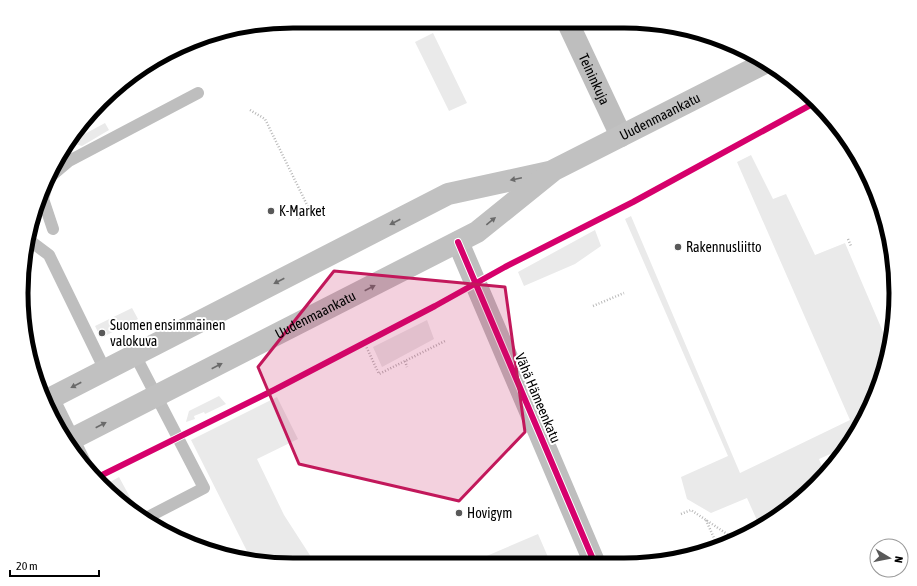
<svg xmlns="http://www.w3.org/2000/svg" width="917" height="586" font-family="'Asap Condensed',sans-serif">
  <rect width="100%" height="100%" fill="#fff"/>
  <!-- green -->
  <path fill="#eaeaea" d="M 433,33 L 467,103 L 449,111 L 415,42 Z
    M 105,123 L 109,130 L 82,146 L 72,143 L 67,147 L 75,131 L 79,137 Z
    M 751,155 L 773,199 L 786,194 L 815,255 L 845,243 L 889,346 L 882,380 L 860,429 L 846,447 L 819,459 L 825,475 L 790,509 L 760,527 L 747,498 L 711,513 L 687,499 L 681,477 L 728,456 L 625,219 L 631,216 L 740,473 L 850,420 L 737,162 Z
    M 595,230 L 601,246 L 575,264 L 524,286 L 518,272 Z
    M 132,308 L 138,319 L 101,338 L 95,326 Z
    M 427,320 L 434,339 L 382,367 L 373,347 Z
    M 219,396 L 226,404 L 205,414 L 204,412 L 194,416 L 195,419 L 186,422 L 189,411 Z
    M 277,397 L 298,439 L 257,459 L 284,515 L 315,563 L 252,561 L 191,440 Z
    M 119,477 L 138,512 C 125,505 111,499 105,485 Z
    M 538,534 L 551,564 L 518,564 L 516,559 L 506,564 L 468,564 Z"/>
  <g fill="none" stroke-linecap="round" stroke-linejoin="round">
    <!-- path -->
    <path stroke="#b8b8b8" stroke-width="2.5" stroke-dasharray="1 2" stroke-linecap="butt" d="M 250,110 L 265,119 L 311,213
      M 285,212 L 293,208 L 299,219
      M 848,239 L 851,246
      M 593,306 L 624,293
      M 364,342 L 379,374 L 445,341
      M 405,361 L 407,367
      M 681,514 L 691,510 L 736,540
      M 706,520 L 718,547"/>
    <!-- service -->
    <path stroke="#bebebe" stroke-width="12" d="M 50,177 L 69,161 L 198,93
      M 47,184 L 43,199 L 53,229
      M 29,240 L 49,255 L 105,370
      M 135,355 L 204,488 L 150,516
      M 53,397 L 88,468"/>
    <!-- minor -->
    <g stroke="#bebebe" stroke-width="22">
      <path id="s1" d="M 568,23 L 621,136"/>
      <path d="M 458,242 L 595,564"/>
    </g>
    <!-- secondary -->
    <g stroke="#c1c1c1" stroke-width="22">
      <path d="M 47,400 L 448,194 L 549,172"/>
      <path id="s2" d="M 66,442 L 477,232 L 554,170 L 765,63"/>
    </g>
    <defs>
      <path id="cycleway" d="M 458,242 L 595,564
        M 96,478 L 274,390 L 435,306 L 505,267 L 633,202 L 816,102"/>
    </defs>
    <!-- cycleway casing -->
    <use href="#cycleway" stroke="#fff" stroke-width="8"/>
    <!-- cycleway -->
    <use href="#cycleway" stroke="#d6006c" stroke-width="6"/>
  </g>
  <!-- one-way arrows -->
  <defs><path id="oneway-solid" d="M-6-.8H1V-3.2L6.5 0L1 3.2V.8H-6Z"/></defs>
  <g fill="#6a6a6a">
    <use href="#oneway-solid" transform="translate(516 179) rotate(168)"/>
    <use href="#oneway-solid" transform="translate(491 221) rotate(-39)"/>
    <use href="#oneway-solid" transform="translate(395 222) rotate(153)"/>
    <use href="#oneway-solid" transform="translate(279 281) rotate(153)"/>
    <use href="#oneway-solid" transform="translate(370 288) rotate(-27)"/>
    <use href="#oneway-solid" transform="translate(217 366) rotate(-27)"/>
    <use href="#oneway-solid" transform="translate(76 385) rotate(152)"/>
    <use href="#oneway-solid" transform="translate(101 425) rotate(-27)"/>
  </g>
  <!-- marked area -->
  <path fill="#c2185b" fill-opacity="0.2" stroke="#c2185b" stroke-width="3" stroke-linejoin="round" d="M 334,271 L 505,287 L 525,432 L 459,501 L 299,464 L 258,367 Z"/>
  <!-- markers -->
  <g fill="#595959" stroke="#fff" stroke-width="1.5">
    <circle cx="271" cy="211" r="4"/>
    <circle cx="678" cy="247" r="4"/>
    <circle cx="102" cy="333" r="4"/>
    <circle cx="459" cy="513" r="4"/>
  </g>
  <g text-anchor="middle" stroke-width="4" stroke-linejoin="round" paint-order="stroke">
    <!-- street labels -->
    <g font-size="14" fill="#000" stroke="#fff">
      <text dy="5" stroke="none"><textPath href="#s1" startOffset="62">Teininkuja</textPath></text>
      <text dy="5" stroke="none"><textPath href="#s2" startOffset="679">Uudenmaankatu</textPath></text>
      <text dy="5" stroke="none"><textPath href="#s2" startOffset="280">Uudenmaankatu</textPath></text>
      <text transform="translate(538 398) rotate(67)" y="5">Vähä Hämeenkatu</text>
    </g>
    <!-- poi labels -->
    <g font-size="14" fill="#000" stroke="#fff" text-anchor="start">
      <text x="279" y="216">K-Market</text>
      <text x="686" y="252">Rakennusliitto</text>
      <text x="110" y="330">Suomen ensimmäinen<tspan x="110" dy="16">valokuva</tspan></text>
      <text x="467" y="518">Hovigym</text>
    </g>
  </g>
  <!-- crop -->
  <path d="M0 0H917V586H0ZM293 28H624A265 265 0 0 1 889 293V293A265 265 0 0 1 624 558H293A265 265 0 0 1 28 293V293A265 265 0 0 1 293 28Z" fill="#fff" fill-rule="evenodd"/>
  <path fill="none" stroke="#000" stroke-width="5" d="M293 28H624A265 265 0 0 1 889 293V293A265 265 0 0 1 624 558H293A265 265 0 0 1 28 293V293A265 265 0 0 1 293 28Z"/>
  <!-- north arrow -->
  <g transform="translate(889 558) rotate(100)"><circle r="19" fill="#ffffff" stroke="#999999"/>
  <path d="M0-3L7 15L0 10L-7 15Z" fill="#595959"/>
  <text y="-6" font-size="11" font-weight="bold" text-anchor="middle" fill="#000000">N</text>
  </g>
  <!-- scale -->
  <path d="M10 570v6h89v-6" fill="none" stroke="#000000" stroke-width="2"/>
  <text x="16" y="570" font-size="12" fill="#000000" stroke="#ffffff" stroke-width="3" paint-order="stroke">20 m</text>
</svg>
